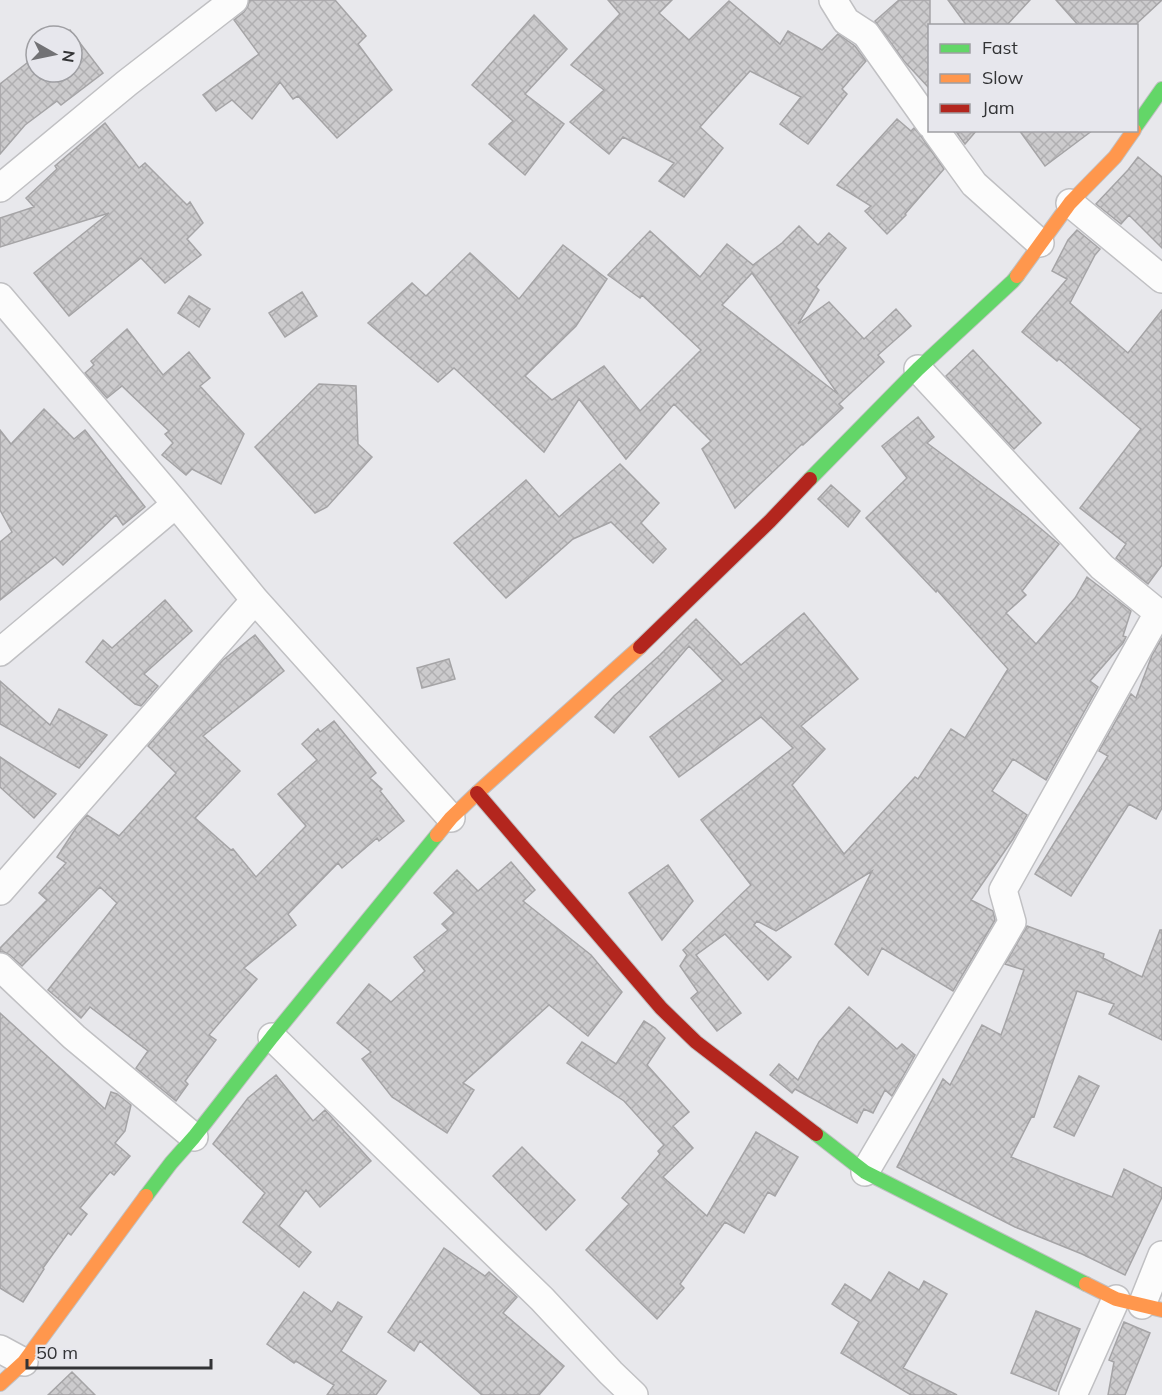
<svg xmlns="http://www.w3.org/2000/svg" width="1162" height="1395" font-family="Mulish,sans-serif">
  <defs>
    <pattern id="building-cross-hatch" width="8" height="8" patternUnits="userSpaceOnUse" patternTransform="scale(1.5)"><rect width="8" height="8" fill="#cccbcd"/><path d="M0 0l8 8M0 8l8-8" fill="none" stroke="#b0afb1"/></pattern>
  </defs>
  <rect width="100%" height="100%" fill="#e8e8ec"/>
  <!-- building -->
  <path fill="url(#building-cross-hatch)" stroke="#a5a4a6" stroke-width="1.5" fill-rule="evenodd" d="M 251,0 L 335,0 L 366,36 L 358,44 L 392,90 L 337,138 L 298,96 L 293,99 L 280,82 L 252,119 L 232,100 L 216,111 L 203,95 L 259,54 L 234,20 L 244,12 L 248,6 L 249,1 Z
    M 608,0 L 672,0 L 659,13 L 689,40 L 729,1 L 780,44 L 788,31 L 822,50 L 838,34 L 855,46 L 866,61 L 842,89 L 847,94 L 808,144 L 780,124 L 801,97 L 750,71 L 700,127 L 723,148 L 684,197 L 659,181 L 674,163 L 623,137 L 609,154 L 570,122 L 604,90 L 571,65 L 620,14 Z
    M 899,0 L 930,0 L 930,89 L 904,61 L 875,21 Z
    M 948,0 L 1030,0 L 1006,26 L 967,26 Z
    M 1056,0 L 1162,0 L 1134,26 L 1079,26 Z
    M 534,15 L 567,49 L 525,94 L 564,124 L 525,175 L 489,144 L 513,121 L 472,85 Z
    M 70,30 L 103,73 L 61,105 L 57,101 L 25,125 L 0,154 L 0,84 L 36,56 L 36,72 L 72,72 L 72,36 L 61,36 Z
    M 897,119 L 911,131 L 914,128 L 921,136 L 944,169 L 905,214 L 906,215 L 887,234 L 865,211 L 871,206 L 837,185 Z
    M 105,123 L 139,168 L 145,163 L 187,205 L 190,202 L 203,223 L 187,239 L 201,255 L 165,283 L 141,258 L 69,316 L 34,273 L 109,213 L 0,247 L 0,218 L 34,207 L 26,198 L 57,169 L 55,166 Z
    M 955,130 L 977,130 L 965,144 Z
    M 1019,130 L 1093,130 L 1045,166 Z
    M 1138,157 L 1162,177 L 1162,248 L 1129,215 L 1121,224 L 1096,204 L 1128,170 Z
    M 799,226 L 818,245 L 829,233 L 846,248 L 816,287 L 819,290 L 798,324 L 829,302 L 864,339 L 896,309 L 911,326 L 878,355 L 884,362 L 839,404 L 843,408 L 803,445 L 802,444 L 735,508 L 702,449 L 711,441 L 674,404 L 626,459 L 579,399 L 544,452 L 454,368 L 438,382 L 368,323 L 412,283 L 426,296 L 470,253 L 519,299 L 563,245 L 607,279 L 576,326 L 525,376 L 552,400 L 604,366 L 640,411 L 701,350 L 642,295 L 640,298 L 608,275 L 650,231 L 700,277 L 727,244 L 753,265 L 782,243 ZM 752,273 L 791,328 L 838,394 L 722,305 Z
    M 1077,230 L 1100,249 L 1095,255 L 1070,303 L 1128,353 L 1162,310 L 1162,565 L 1148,584 L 1116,558 L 1126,544 L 1080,508 L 1141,429 L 1059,359 L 1057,361 L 1022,332 L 1067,279 L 1052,271 L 1068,240 Z
    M 302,292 L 317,316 L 285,337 L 269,313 Z
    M 189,296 L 210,309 L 199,327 L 178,313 Z
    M 127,329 L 163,375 L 189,352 L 210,378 L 200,386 L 244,434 L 221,484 L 192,469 L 186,475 L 162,455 L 173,443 L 165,434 L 169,431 L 122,386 L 107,398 L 85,373 L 94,365 L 91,361 Z
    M 973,350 L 1041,423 L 1014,449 L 946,376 Z
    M 319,384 L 356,386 L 358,444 L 372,457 L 327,507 L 315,513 L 255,447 Z
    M 44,409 L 74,439 L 85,430 L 145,507 L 123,525 L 116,515 L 63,565 L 55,557 L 0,600 L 0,542 L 12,532 L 0,510 L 0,430 L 11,444 Z
    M 918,417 L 934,437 L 927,443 L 1027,517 L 1059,544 L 1022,591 L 1026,595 L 1006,613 L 1036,644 L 1075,598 L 1087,577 L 1131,611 L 1123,636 L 1126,637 L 1123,643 L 1090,681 L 1098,687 L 1046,780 L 1013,759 L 992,791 L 1027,815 L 1013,839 L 971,900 L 993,911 L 995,920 L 953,991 L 882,948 L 868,975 L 835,944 L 872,871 L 776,931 L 757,921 L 754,925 L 791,957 L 768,980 L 725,934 L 696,955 L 741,1013 L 717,1031 L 691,998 L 698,992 L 680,966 L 687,955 L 683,950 L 751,885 L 701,820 L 793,748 L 761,717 L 679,777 L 650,737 L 723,681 L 689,646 L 614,733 L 595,717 L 614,696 L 660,655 L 696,619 L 741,665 L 804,613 L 858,679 L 801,726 L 825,749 L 792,785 L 844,854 L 915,777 L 918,779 L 951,729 L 965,738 L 1008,669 L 937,590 L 936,592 L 866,518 L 907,478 L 882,446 Z
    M 620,464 L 659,503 L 641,523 L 666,549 L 653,563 L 611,522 L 573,539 L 506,598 L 454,543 L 526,480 L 559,517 Z
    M 831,485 L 860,511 L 848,527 L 818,499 Z
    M 165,600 L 192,631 L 144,674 L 158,686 L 141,706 L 135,704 L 86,662 L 103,640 L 112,648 Z
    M 255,635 L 284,671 L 203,736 L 240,771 L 195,818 L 231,850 L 233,849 L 256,877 L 306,826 L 278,794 L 317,760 L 302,744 L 318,729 L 320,732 L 334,721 L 376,773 L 370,778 L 382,789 L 380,791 L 404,821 L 379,841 L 377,838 L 342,868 L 338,863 L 288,914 L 296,925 L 244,968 L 257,979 L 209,1035 L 216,1040 L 185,1081 L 188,1084 L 176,1101 L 136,1068 L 148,1051 L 90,1007 L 81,1018 L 48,990 L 117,903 L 100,887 L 22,966 L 10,955 L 4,952 L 0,952 L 0,948 L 47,900 L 39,893 L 66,863 L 57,857 L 76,828 L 87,815 L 119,836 L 176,773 L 148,746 L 223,660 Z
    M 1162,638 L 1162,808 L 1156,819 L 1129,804 L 1071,896 L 1035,874 L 1108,756 L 1099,751 L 1131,694 L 1136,698 L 1152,655 Z
    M 449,659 L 455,679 L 422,688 L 417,668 Z
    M 0,681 L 50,725 L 59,709 L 107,735 L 79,768 L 0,724 Z
    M 0,757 L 56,794 L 34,818 L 0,787 Z
    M 511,862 L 535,890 L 523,901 L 591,955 L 622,992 L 588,1036 L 549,1005 L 463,1083 L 474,1090 L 447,1133 L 392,1097 L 362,1059 L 371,1052 L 337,1023 L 369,984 L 391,1002 L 425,971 L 414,957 L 448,930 L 442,924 L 454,913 L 434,893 L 457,870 L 478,891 Z
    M 668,865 L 693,901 L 662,940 L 629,893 Z
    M 1027,926 L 1104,954 L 1103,958 L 1142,977 L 1160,930 L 1162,930 L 1162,1040 L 1109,1014 L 1114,1004 L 1077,991 L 1034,1117 L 1032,1116 L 1011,1157 L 1112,1197 L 1124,1169 L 1162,1188 L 1162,1197 L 1125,1275 L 1082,1254 L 1015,1227 L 897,1167 L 943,1079 L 950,1085 L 982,1025 L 1001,1035 L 1024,970 L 1005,964 Z
    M 849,1007 L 897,1049 L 902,1044 L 915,1055 L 892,1096 L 885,1090 L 873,1113 L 864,1109 L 857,1123 L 795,1089 L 792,1093 L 770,1075 L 779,1064 L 798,1080 L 819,1042 Z
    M 0,1013 L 105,1109 L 111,1092 L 117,1094 L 131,1105 L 125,1131 L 115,1143 L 130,1156 L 114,1175 L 110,1172 L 80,1208 L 87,1214 L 71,1235 L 68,1233 L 43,1268 L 44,1269 L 23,1302 L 0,1288 Z
    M 644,1021 L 655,1028 L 665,1038 L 647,1065 L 689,1112 L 673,1126 L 693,1148 L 663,1177 L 707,1216 L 756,1132 L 798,1157 L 775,1196 L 768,1192 L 744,1233 L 725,1222 L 680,1284 L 684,1288 L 657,1319 L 586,1250 L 629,1204 L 622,1198 L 660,1154 L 658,1151 L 664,1145 L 624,1101 L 567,1063 L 582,1042 L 616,1064 Z
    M 276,1075 L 313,1121 L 325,1110 L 371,1161 L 320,1207 L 306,1190 L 279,1226 L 311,1252 L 299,1267 L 243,1222 L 265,1193 L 213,1144 L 248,1098 Z
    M 1079,1076 L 1099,1086 L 1074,1136 L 1054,1127 Z
    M 522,1147 L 575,1200 L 546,1230 L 493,1176 Z
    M 444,1248 L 485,1276 L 489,1272 L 517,1297 L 503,1313 L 564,1366 L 539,1395 L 482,1395 L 420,1341 L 414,1351 L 388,1332 Z
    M 889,1272 L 919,1290 L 924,1281 L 947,1294 L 903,1368 L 957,1395 L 911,1395 L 841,1353 L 859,1322 L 832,1304 L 845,1284 L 871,1301 Z
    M 304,1292 L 332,1312 L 338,1302 L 362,1317 L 341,1351 L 386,1381 L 376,1395 L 327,1395 L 334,1385 L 296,1361 L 294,1363 L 267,1344 Z
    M 1036,1311 L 1080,1329 L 1056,1391 L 1011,1373 Z
    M 1124,1322 L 1150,1333 L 1125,1395 L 1108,1395 L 1114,1362 L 1109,1360 Z
    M 72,1372 L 95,1395 L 48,1395 Z"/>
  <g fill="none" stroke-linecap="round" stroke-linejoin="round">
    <defs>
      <path id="street" d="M 833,0 L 846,21 L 866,34 L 930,124
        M 935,130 L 974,184 L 1040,243
        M 0,188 L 127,83 L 234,0
        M 1070,203 L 1162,279
        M 0,297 L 176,504 L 255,600 L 451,818
        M 918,369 L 1102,567 L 1162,616
        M 0,652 L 176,504
        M 0,891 L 255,600
        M 0,967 L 74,1037 L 194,1137
        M 272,1037 L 542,1299 L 611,1373 L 634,1395
        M 865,1172 L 1012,922 L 1003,890 L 1158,613
        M 1142,1305 L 1162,1255
        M 0,1349 L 24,1362
        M 1073,1395 L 1116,1299"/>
      <path id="fast" d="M 1136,126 L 1162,89
        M 810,479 L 918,369 L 1013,281 L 1017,276
        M 816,1134 L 865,1172 L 1086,1284
        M 146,1196 L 171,1163 L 194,1137 L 272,1037 L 437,835"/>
      <path id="slow" d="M 1017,276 L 1070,203 L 1115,157 L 1134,130
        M 437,835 L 451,818 L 477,793 L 640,647
        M 1086,1284 L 1116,1299 L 1162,1310
        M 0,1384 L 24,1362 L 146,1196"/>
      <path id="jam" d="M 640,647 L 770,521 L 810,479
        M 477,793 L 661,1008 L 696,1042 L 816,1134"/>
    </defs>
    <!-- street casing -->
    <use href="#street" stroke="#c0c0c3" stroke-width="30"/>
    <!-- fast casing -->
    <use href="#fast" stroke="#c0c0c3" stroke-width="16"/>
    <!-- slow casing -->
    <use href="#slow" stroke="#c0c0c3" stroke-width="16"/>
    <!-- jam casing -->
    <use href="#jam" stroke="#c0c0c3" stroke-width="16"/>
    <!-- street -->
    <use href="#street" stroke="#fcfcfc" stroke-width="27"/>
    <!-- fast -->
    <use href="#fast" stroke="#63d668" stroke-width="14"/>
    <!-- slow -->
    <use href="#slow" stroke="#ff974d" stroke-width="14"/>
    <!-- jam -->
    <use href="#jam" stroke="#b3261e" stroke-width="14"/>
  </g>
  <!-- legend -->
  <rect x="928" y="24" width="210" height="108" fill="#e7e7ed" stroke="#9f9fa3" stroke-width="1.5"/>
  <rect x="940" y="44" width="30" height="9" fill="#63d668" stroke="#9f9fa3" stroke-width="1.5"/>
  <text x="982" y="54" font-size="18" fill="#323335">Fast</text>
  <rect x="940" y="74" width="30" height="9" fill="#ff974d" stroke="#9f9fa3" stroke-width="1.5"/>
  <text x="982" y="84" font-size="18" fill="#323335">Slow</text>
  <rect x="940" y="104" width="30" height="9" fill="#b3261e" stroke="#9f9fa3" stroke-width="1.5"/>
  <text x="982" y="114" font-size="18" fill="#323335">Jam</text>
  <!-- north arrow -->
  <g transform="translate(54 54) rotate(99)"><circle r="28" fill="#e7e7ed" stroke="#9f9fa3" stroke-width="1.5"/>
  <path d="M0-4.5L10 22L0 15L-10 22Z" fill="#727275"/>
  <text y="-9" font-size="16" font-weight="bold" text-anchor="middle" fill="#323335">N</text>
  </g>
  <!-- scale -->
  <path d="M27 1359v9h184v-9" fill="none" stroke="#323335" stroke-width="3"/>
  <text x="36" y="1359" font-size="18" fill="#323335" stroke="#e7e7ed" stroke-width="4.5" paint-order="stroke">50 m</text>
</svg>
